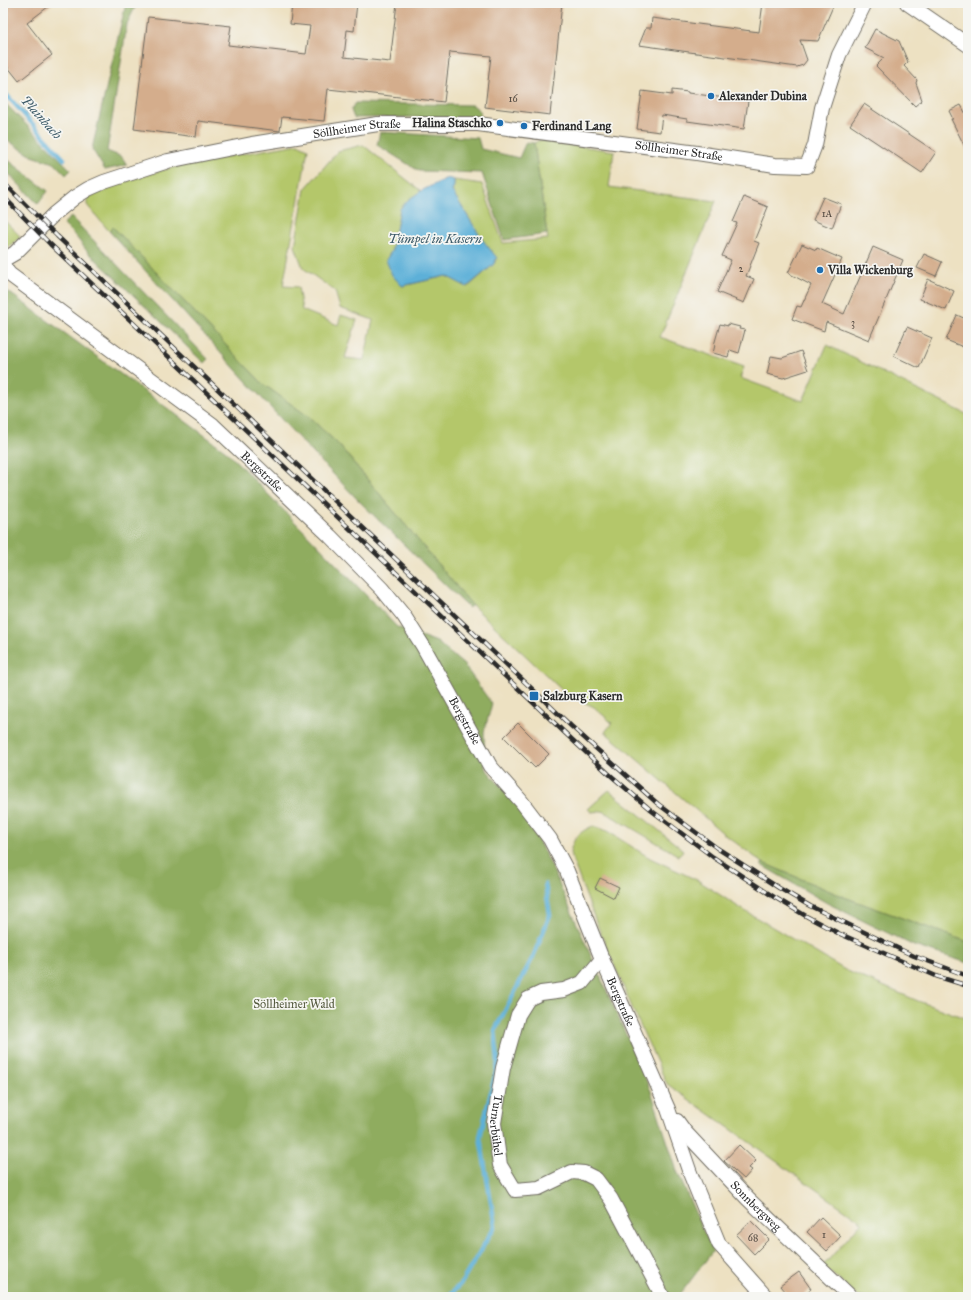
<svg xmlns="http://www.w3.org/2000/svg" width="971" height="1300" font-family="'IM FELL Great Primer',serif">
  <rect width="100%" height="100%" fill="#f6f6f2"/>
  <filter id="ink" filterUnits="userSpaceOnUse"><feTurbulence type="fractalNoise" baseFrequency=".025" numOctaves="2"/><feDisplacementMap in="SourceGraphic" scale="8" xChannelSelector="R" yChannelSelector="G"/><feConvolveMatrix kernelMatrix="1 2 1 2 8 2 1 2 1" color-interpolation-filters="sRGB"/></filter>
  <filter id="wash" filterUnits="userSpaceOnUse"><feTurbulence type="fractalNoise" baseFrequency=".012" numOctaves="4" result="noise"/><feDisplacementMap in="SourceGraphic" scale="16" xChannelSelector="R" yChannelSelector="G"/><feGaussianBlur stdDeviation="0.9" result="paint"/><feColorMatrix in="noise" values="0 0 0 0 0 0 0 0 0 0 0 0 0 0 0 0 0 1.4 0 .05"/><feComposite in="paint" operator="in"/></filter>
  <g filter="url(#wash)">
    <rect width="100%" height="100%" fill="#ede1c2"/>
    <!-- green -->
    <path fill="#b4c76a" stroke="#70794a" d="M 540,140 L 614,151 L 609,187 L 716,201 L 660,337 L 744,367 L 740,378 L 803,401 L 827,345 L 968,415 L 968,942 L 844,897 L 763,863 L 724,834 L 605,732 L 612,723 L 594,707 L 565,693 L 472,605 L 338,444 L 309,417 L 263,384 L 113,227 L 109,231 L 87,205 L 87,198 C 147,166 230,157 298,144 L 308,149 L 283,286 L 298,287 L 302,310 L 338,325 L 341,315 L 357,320 L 345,358 L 364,360 L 373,320 L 340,308 L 335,291 L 303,268 L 295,246 L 305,189 L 338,151 L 363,145 L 421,191 L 408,200 L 400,209 L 392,250 L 386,260 L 403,286 L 446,276 L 468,287 L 493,265 L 497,259 L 482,239 L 452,191 L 454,186 L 454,180 L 482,184 L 503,243 L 548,239 L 547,234 L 534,143 Z
      M 3,219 L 21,237 L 8,247 L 3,242 Z
      M 609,790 L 683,850 L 679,856 L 603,811 L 591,812 L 588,809 Z
      M 593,826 L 607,831 L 650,858 L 699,881 L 740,908 L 845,970 L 918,1001 L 968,1019 L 968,1297 L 858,1297 L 823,1266 L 862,1222 L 667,1084 L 634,1012 L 596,922 L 570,853 C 572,839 580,831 593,826 Z"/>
    <!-- forest -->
    <path fill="#8fac5e" stroke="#5d6c44" d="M 126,3 L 137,3 L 127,24 L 107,151 L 122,157 L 127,165 L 105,170 L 92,149 Z
      M 3,101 L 71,170 L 66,175 L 54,163 L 32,156 L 10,142 L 3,135 Z
      M 355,103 L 473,105 L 481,112 L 478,120 L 415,117 L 354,118 L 351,110 Z
      M 380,132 L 478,138 L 481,149 L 519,158 L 526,142 L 534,143 L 547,234 L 504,240 L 482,173 L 419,171 L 377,145 Z
      M 3,156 L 48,191 L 38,204 L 3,168 Z
      M 71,217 L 208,359 L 204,363 L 87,251 L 77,238 L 63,224 Z
      M 113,227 L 263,384 L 309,417 L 338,444 L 472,605 L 469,608 L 357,499 L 292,431 L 109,231 Z
      M 3,288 L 226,451 L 397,627 L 437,642 L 464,665 L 492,704 L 484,732 L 485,768 L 523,812 L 549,861 L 651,1091 L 677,1171 L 701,1226 L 713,1251 L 678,1297 L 3,1297 Z
      M 763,863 L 844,897 L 968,942 L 968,963 L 914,946 L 827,903 L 761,865 Z"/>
    <!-- water -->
    <path fill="#5db0d8" stroke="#446e82" d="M 447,178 L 454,180 L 454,186 L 452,191 L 482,239 L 497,258 L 493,265 L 467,287 L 446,276 L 402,286 L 392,275 L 386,260 L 392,250 L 400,209 L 408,200 L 421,191 Z"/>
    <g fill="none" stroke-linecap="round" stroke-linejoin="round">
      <!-- stream -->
      <path stroke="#5db0d8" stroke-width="4.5" d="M 3,91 L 64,159
        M 448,1297 L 462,1282 L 495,1226 L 480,1137 L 498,1063 L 495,1030 L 533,957 L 550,915 L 545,884"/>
    </g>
    <g id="blocks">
      <!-- building -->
      <path fill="#d4ad8c" d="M 3,3 L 53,3 L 27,23 L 52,55 L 19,81 L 3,61 Z
        M 292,3 L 357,3 L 354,31 L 347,30 L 344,57 L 390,62 L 397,3 L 562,3 L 550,115 L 485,107 L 491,56 L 450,52 L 444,102 L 328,89 L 324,121 L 282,117 L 280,131 L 198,121 L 196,137 L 134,129 L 148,17 L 231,26 L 228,45 L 306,54 L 310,26 L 290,24 Z
        M 763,3 L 834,4 L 818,41 L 800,40 L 807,60 L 803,65 L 797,67 L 639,45 L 646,28 L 651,28 L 652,18 L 759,32 Z
        M 875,29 L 899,41 L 908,62 L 904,66 L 917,80 L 916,83 L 922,100 L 915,106 L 876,66 L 884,58 L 865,48 Z
        M 672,90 L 688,92 L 688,93 L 748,101 L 744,129 L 687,121 L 687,119 L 662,115 L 660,132 L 637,129 L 642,91 L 672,95 Z
        M 864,104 L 936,152 L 922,173 L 850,125 Z
        M 961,105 L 968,118 L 968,153 L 951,119 L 953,119 L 949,111 Z
        M 744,197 L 768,207 L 754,241 L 759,243 L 746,276 L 754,279 L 744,303 L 717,292 L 731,260 L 722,256 L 737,223 L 733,222 Z
        M 823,197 L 841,204 L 832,228 L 813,220 Z
        M 802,244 L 816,250 L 817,248 L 842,259 L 822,304 L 844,314 L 873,247 L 903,260 L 869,340 L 826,322 L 824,331 L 792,319 L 797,306 L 801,307 L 811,285 L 788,273 Z
        M 924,254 L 942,262 L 936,276 L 917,268 Z
        M 928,279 L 954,291 L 946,310 L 920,299 Z
        M 957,315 L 968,320 L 968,349 L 946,340 Z
        M 720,324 L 728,326 L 728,324 L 740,327 L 739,329 L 745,330 L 739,353 L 730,350 L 728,357 L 713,353 L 715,345 L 714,345 Z
        M 907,327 L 932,338 L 919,368 L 894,356 Z
        M 801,351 L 808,370 L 783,378 L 767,374 L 771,356 L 782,358 Z
        M 518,723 L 549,754 L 535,768 L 504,737 Z
        M 600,878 L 619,887 L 614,898 L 595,888 Z
        M 739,1145 L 756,1161 L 749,1168 L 752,1170 L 744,1179 L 724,1161 Z
        M 821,1217 L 841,1236 L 827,1251 L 807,1232 Z
        M 751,1221 L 769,1239 L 754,1254 L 736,1235 Z
        M 799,1272 L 811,1289 L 800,1297 L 789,1297 L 780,1286 Z"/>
    </g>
  </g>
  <g filter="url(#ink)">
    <use href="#blocks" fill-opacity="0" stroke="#6f6b60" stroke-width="1"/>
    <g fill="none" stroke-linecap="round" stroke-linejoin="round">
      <defs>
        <g id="street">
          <path d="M 907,3 L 968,45"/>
          <path id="s1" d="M 3,260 L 15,253 L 54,214 L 75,197 L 88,189 L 104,182 L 168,161 L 252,144 L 378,124 L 478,124 L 697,153 L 775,165 L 807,166 L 815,145 L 822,108 L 839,55 L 865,3"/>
          <path id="s2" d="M 3,265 L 9,274 L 213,425 L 330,536 L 382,589 L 404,616 L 423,646 L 490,766 L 521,801 L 550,839 L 567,871 L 602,959 L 668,1109 L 690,1173 L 719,1244 L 766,1297"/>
          <path id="s3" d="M 602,959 L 582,983 L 564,990 L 541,993 L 528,999 L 518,1015 L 503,1068 L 494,1123 L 500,1165 L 515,1190 L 539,1188 L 572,1172 L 584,1173 L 596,1179 L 611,1199 L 663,1297"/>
          <path id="s4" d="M 677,1121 L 685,1132 L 748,1199 L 851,1297"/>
        </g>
      </defs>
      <!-- street casing -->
      <use href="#street" stroke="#6f6b60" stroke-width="16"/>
      <!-- street -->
      <use href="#street" stroke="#fff" stroke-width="14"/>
      <defs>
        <path id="rail" d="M 3,182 L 57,236 L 571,726 L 658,804 L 717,848 L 779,888 L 810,906 L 914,956 L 968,976
          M 3,196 L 50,244 L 565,733 L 608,773 L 652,811 L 713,857 L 774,897 L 806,916 L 838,933 L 936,976 L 968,986"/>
      </defs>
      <!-- rail casing -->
      <use href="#rail" stroke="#2b2b2b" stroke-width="4.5"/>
      <!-- rail -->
      <use href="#rail" stroke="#f6f6f2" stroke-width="3" stroke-dasharray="9" stroke-linecap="butt"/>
    </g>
  </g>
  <!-- markers -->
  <g fill="#1f6fb2" stroke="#f6f6f2" stroke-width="1.5">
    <circle cx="711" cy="96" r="4"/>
    <circle cx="500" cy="123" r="4"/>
    <circle cx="524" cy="126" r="4"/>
    <circle cx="820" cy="270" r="4"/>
    <rect x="529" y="691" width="10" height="10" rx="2"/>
  </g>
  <g text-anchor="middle" stroke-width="3.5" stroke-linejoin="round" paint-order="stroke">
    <!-- number labels -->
    <g font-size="10" fill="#554c43">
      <text x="513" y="102">16</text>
      <text x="827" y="217">1A</text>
      <text x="741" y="272">2</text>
      <text x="853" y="326">3</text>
      <text x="824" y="1238">1</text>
      <text x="753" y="1241">68</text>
    </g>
    <!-- poi labels -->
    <g font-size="12" font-weight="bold" fill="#2b2b2b" stroke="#f6f6f2" text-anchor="start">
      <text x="719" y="100">Alexander Dubina</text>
      <text x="492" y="127" text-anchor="end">Halina Staschko</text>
      <text x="532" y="130">Ferdinand Lang</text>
      <text x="828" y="274">Villa Wickenburg</text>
      <text x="543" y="700">Salzburg Kasern</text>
    </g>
    <!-- street labels -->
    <g font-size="12" fill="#2b2b2b" stroke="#f6f6f2">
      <text dy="4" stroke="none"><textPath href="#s1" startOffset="388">Söllheimer Straße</textPath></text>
      <text dy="4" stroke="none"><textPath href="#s1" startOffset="712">Söllheimer Straße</textPath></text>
      <text dy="4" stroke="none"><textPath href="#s2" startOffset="332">Bergstraße</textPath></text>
      <text dy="4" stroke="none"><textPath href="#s2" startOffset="656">Bergstraße</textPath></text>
      <text dy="4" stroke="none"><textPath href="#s2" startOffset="980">Bergstraße</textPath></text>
      <text dy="4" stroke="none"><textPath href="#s3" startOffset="220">Turnerbühel</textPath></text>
      <text dy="4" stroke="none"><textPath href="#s4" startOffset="116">Sonnbergweg</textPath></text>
    </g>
    <!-- park labels -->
    <g font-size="12" fill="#545a3e" stroke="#f6f6f2">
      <text x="294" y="1008">Söllheimer Wald</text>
    </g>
    <!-- water labels -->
    <g font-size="13" font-style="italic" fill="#3c5a68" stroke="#f6f6f2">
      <text transform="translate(42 117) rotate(48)" y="5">Plainbach</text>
      <text x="435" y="243">Tümpel in Kasern</text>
    </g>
  </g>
  <!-- margin -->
  <rect width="971" height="1300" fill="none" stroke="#f6f6f2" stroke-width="16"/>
</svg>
